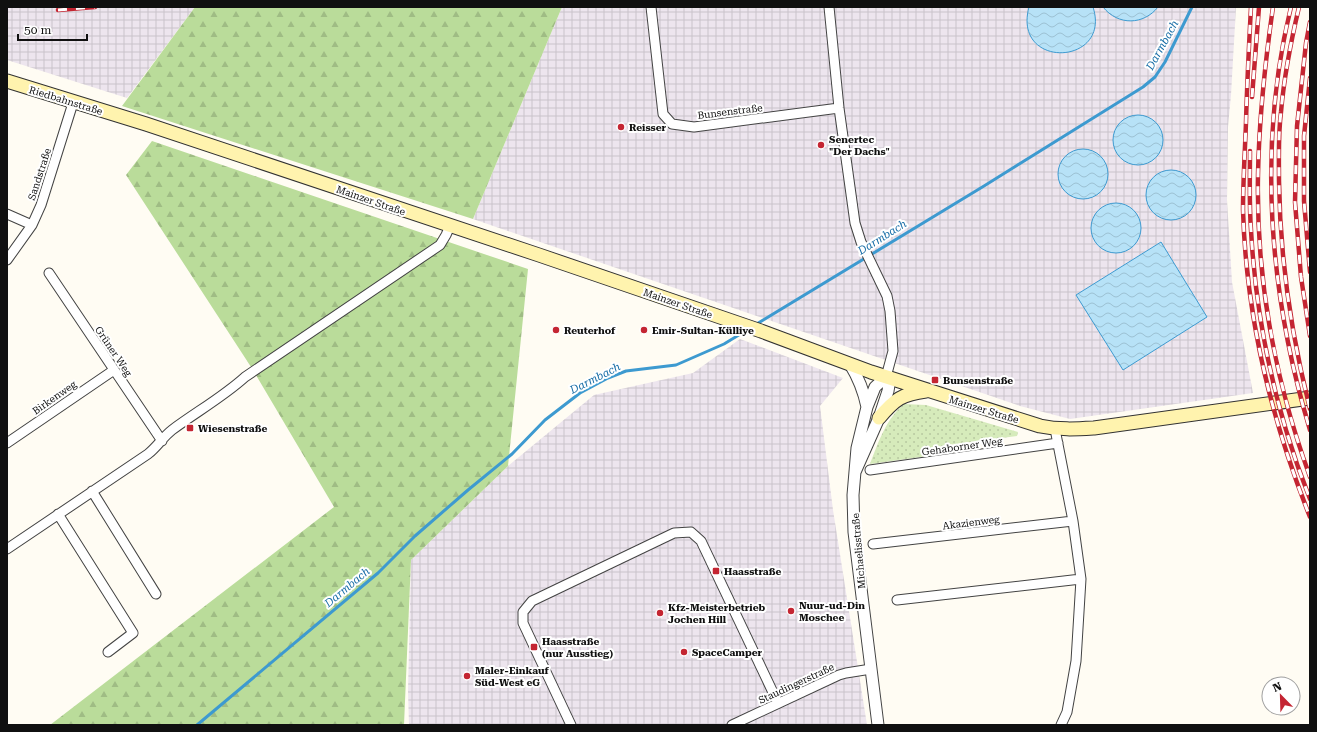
<svg xmlns="http://www.w3.org/2000/svg" width="1317" height="732" font-family="'Roboto Serif',serif">
  <defs>
    <pattern id="industrial-grid" width="8" height="8" patternUnits="userSpaceOnUse"><rect width="8" height="8" fill="#ede5ee"/><path d="M0 4h8M4 0v8" fill="none" stroke="#cac3cb"/></pattern>
    <pattern id="grass-dots" width="8" height="8" patternUnits="userSpaceOnUse"><rect width="8" height="8" fill="#d6ebbb"/><path d="M2 2h.1M6 6h.1" fill="none" stroke="#b7c8a0" stroke-width="1.8" stroke-linecap="round"/></pattern>
    <pattern id="forest-firs" width="22" height="20" patternUnits="userSpaceOnUse"><rect width="22" height="20" fill="#badc9a"/><path d="M5 1l3.5 6h-7zM16 11l3.5 6h-7z" fill="#9fbc84"/></pattern>
    <pattern id="water-waves" width="16" height="10" patternUnits="userSpaceOnUse"><rect width="16" height="10" fill="#b7e2f7"/><path d="M0 5q4-4 8 0t8 0" fill="none" stroke="#9cc1d3"/></pattern>
  </defs>
  <rect width="100%" height="100%" fill="#fffcf3"/>
  <!-- industrial -->
  <path fill="url(#industrial-grid)" d="M 7,7 L 195,7 L 127,98 L 7,60 Z
    M 562,7 L 1236,7 L 1231,95 L 1228,127 L 1227,200 L 1232,282 L 1253,393 L 1070,419 L 1020,406 L 473,219 Z
    M 740,339 L 843,378 L 820,406 L 833,510 L 867,725 L 409,725 L 408,691 L 411,560 L 508,466 L 594,395 L 693,373 Z"/>
  <!-- grass -->
  <path fill="url(#grass-dots)" d="M 904,404 L 926,405 L 1018,432 L 1017,436 L 948,445 L 949,453 L 870,464 C 878,443 886,419 904,404 Z"/>
  <!-- forest -->
  <path fill="url(#forest-firs)" d="M 195,7 L 562,7 L 473,219 L 122,106 Z
    M 152,141 L 528,269 L 508,466 L 411,560 L 404,725 L 50,725 L 334,507 L 253,370 L 126,175 Z"/>
  <!-- water -->
  <path fill="url(#water-waves)" stroke="#3d9ad0" d="M 1029,7 L 1093,7 C 1112,66 1012,70 1029,7 Z
    M 1103,7 L 1158,7 C 1144,25 1118,26 1103,7 Z
    M1113 140a25 25 0 1 1 50 0a25 25 0 1 1-50 0Z
    M1058 174a25 25 0 1 1 50 0a25 25 0 1 1-50 0Z
    M1146 195a25 25 0 1 1 50 0a25 25 0 1 1-50 0Z
    M1091 228a25 25 0 1 1 50 0a25 25 0 1 1-50 0Z
    M 1161,242 L 1207,317 L 1123,370 L 1076,295 Z"/>
  <g fill="none" stroke-linecap="round" stroke-linejoin="round">
    <!-- stream -->
    <path stroke="#3d9ad0" stroke-width="3" d="M 755,325 L 984,186 L 1143,87 L 1155,77 L 1165,62 L 1192,7
      M 197,725 L 378,573 L 415,536 L 468,490 L 512,454 L 545,420 L 580,393 L 608,378 L 626,371 L 676,365 L 724,344 L 747,330"/>
    <defs>
      <path id="minor" d="M 651,7 L 663,114 L 672,124 L 694,127 L 839,108
        M 829,7 L 839,108 L 855,223 L 861,242 L 887,296 L 890,311 L 893,351 L 886,377
        M 7,214 L 32,225
        M 7,260 L 32,225 L 41,205 L 73,103
        M 49,273 L 162,441
        M 1055,429 L 1073,521 L 1081,579 L 1076,661 L 1067,712 L 1061,725
        M 7,443 L 114,370
        M 870,470 L 1058,443
        M 92,491 L 156,594
        M 58,514 L 133,633 L 108,652
        M 873,544 L 1073,521
        M 7,549 L 148,454 C 157,447 163,437 172,430 C 196,412 223,397 245,377 L 440,245 L 446,235 L 450,226
        M 897,600 L 1081,579
        M 571,725 L 523,623 L 523,612 L 532,601 L 674,533 L 691,532 L 701,541 L 778,703
        M 732,725 L 839,675 L 846,673 L 871,669"/>
      <path id="tertiary" d="M 850,364 C 858,377 864,392 867,407
        M 855,472 L 879,418 L 888,391 L 889,385 L 886,377 L 875,387 L 867,407 L 857,448 L 853,495 L 854,532 L 878,725"/>
      <path id="secondary" d="M 7,81 L 146,124 L 539,255 L 761,331 L 871,372 L 1040,426 C 1059,430 1076,429 1094,428 L 1310,398
        M 879,418 C 895,399 902,394 926,391"/>
    </defs>
    <!-- minor casing -->
    <use href="#minor" stroke="#434343" stroke-width="11"/>
    <!-- tertiary casing -->
    <use href="#tertiary" stroke="#434343" stroke-width="13"/>
    <!-- secondary casing -->
    <use href="#secondary" stroke="#323232" stroke-width="15"/>
    <!-- minor -->
    <use href="#minor" stroke="#fff" stroke-width="9"/>
    <!-- tertiary -->
    <use href="#tertiary" stroke="#fff" stroke-width="11"/>
    <!-- secondary -->
    <use href="#secondary" stroke="#fff3ae" stroke-width="13"/>
    <defs>
      <path id="rail" d="M 1251,7 C 1249,45 1247,84 1246,122 C 1245,151 1243,181 1243,210 C 1246,315 1271,419 1310,517
        M 1273,7 C 1265,63 1259,119 1258,175 C 1256,277 1275,381 1310,477
        M 1291,7 C 1257,146 1269,294 1310,430
        M 1299,7 C 1291,41 1284,77 1281,112 C 1278,135 1279,158 1279,181 C 1280,259 1291,334 1310,409
        M 58,10 L 95,7
        M 1310,22 L 1306,43 L 1297,126 L 1295,202 L 1301,277 L 1310,336
        M 1310,78 L 1304,136 L 1304,201 L 1310,272
        M 1252,97 L 1259,7
        M 1250,151 C 1250,177 1249,203 1251,230 C 1256,322 1276,413 1310,499"/>
    </defs>
    <!-- rail casing -->
    <use href="#rail" stroke="#c42532" stroke-width="4.5"/>
    <!-- rail -->
    <use href="#rail" stroke="#fff" stroke-width="3" stroke-dasharray="9" stroke-linecap="butt"/>
  </g>
  <!-- markers -->
  <g fill="#c42532" stroke="#fff" stroke-width="1.5">
    <circle cx="621" cy="127" r="4"/>
    <circle cx="821" cy="145" r="4"/>
    <circle cx="556" cy="330" r="4"/>
    <circle cx="644" cy="330" r="4"/>
    <rect x="931" y="376" width="8" height="8" rx="2"/>
    <rect x="186" y="424" width="8" height="8" rx="2"/>
    <rect x="712" y="567" width="8" height="8" rx="2"/>
    <circle cx="791" cy="611" r="4"/>
    <circle cx="660" cy="613" r="4"/>
    <rect x="530" y="643" width="8" height="8" rx="2"/>
    <circle cx="684" cy="652" r="4"/>
    <circle cx="467" cy="676" r="4"/>
  </g>
  <g text-anchor="middle" stroke-width="4" stroke-linejoin="round" paint-order="stroke">
    <!-- street labels -->
    <g font-size="10" fill="#101010" stroke="#fff">
      <text transform="translate(66 100) rotate(17)" y="4">Riedbahnstraße</text>
      <text transform="translate(730 111) rotate(-7)" y="4">Bunsenstraße</text>
      <text transform="translate(39 174) rotate(-72)" y="4">Sandstraße</text>
      <text transform="translate(371 200) rotate(19)" y="4">Mainzer Straße</text>
      <text transform="translate(678 303) rotate(19)" y="4">Mainzer Straße</text>
      <text transform="translate(114 351) rotate(56)" y="4">Grüner Weg</text>
      <text transform="translate(54 397) rotate(-35)" y="4">Birkenweg</text>
      <text transform="translate(984 409) rotate(17)" y="4">Mainzer Straße</text>
      <text transform="translate(962 446) rotate(-8)" y="4">Gehaborner Weg</text>
      <text transform="translate(971 522) rotate(-7)" y="4">Akazienweg</text>
      <text transform="translate(858 551) rotate(-95)" y="4">Michaelisstraße</text>
      <text transform="translate(796 683) rotate(-25)" y="4">Staudingerstraße</text>
    </g>
    <!-- poi labels -->
    <g font-size="10" font-weight="bold" fill="#101010" stroke="#fff" text-anchor="start">
      <text x="629" y="131">Reisser</text>
      <text x="829" y="143">Senertec<tspan x="829" dy="12">"Der Dachs"</tspan></text>
      <text x="564" y="334">Reuterhof</text>
      <text x="652" y="334">Emir-Sultan-Külliye</text>
      <text x="943" y="384">Bunsenstraße</text>
      <text x="198" y="432">Wiesenstraße</text>
      <text x="724" y="575">Haasstraße</text>
      <text x="799" y="609">Nuur-ud-Din<tspan x="799" dy="12">Moschee</tspan></text>
      <text x="668" y="611">Kfz-Meisterbetrieb<tspan x="668" dy="12">Jochen Hill</tspan></text>
      <text x="542" y="645">Haasstraße<tspan x="542" dy="12">(nur Ausstieg)</tspan></text>
      <text x="692" y="656">SpaceCamper</text>
      <text x="475" y="674">Maler-Einkauf<tspan x="475" dy="12">Süd-West eG</tspan></text>
    </g>
    <!-- water labels -->
    <g font-size="11" font-style="italic" fill="#166ca6" stroke="#fff">
      <text transform="translate(1162 45) rotate(-61)" y="4">Darmbach</text>
      <text transform="translate(882 237) rotate(-32)" y="4">Darmbach</text>
      <text transform="translate(595 378) rotate(-27)" y="4">Darmbach</text>
      <text transform="translate(347 587) rotate(-40)" y="4">Darmbach</text>
    </g>
  </g>
  <!-- border -->
  <rect width="1317" height="732" fill="none" stroke="#101010" stroke-width="16"/>
  <!-- north arrow -->
  <g transform="translate(1281 696) rotate(337)"><circle r="19" fill="#ffffff" stroke="#9f9f9f"/>
  <path d="M0-3L7 15L0 10L-7 15Z" fill="#c42532"/>
  <text y="-6" font-size="11" font-weight="bold" text-anchor="middle" fill="#101010">N</text>
  </g>
  <!-- scale -->
  <path d="M18 34v6h69v-6" fill="none" stroke="#101010" stroke-width="2"/>
  <text x="24" y="34" font-size="12" fill="#101010" stroke="#ffffff" stroke-width="3" paint-order="stroke">50 m</text>
</svg>
